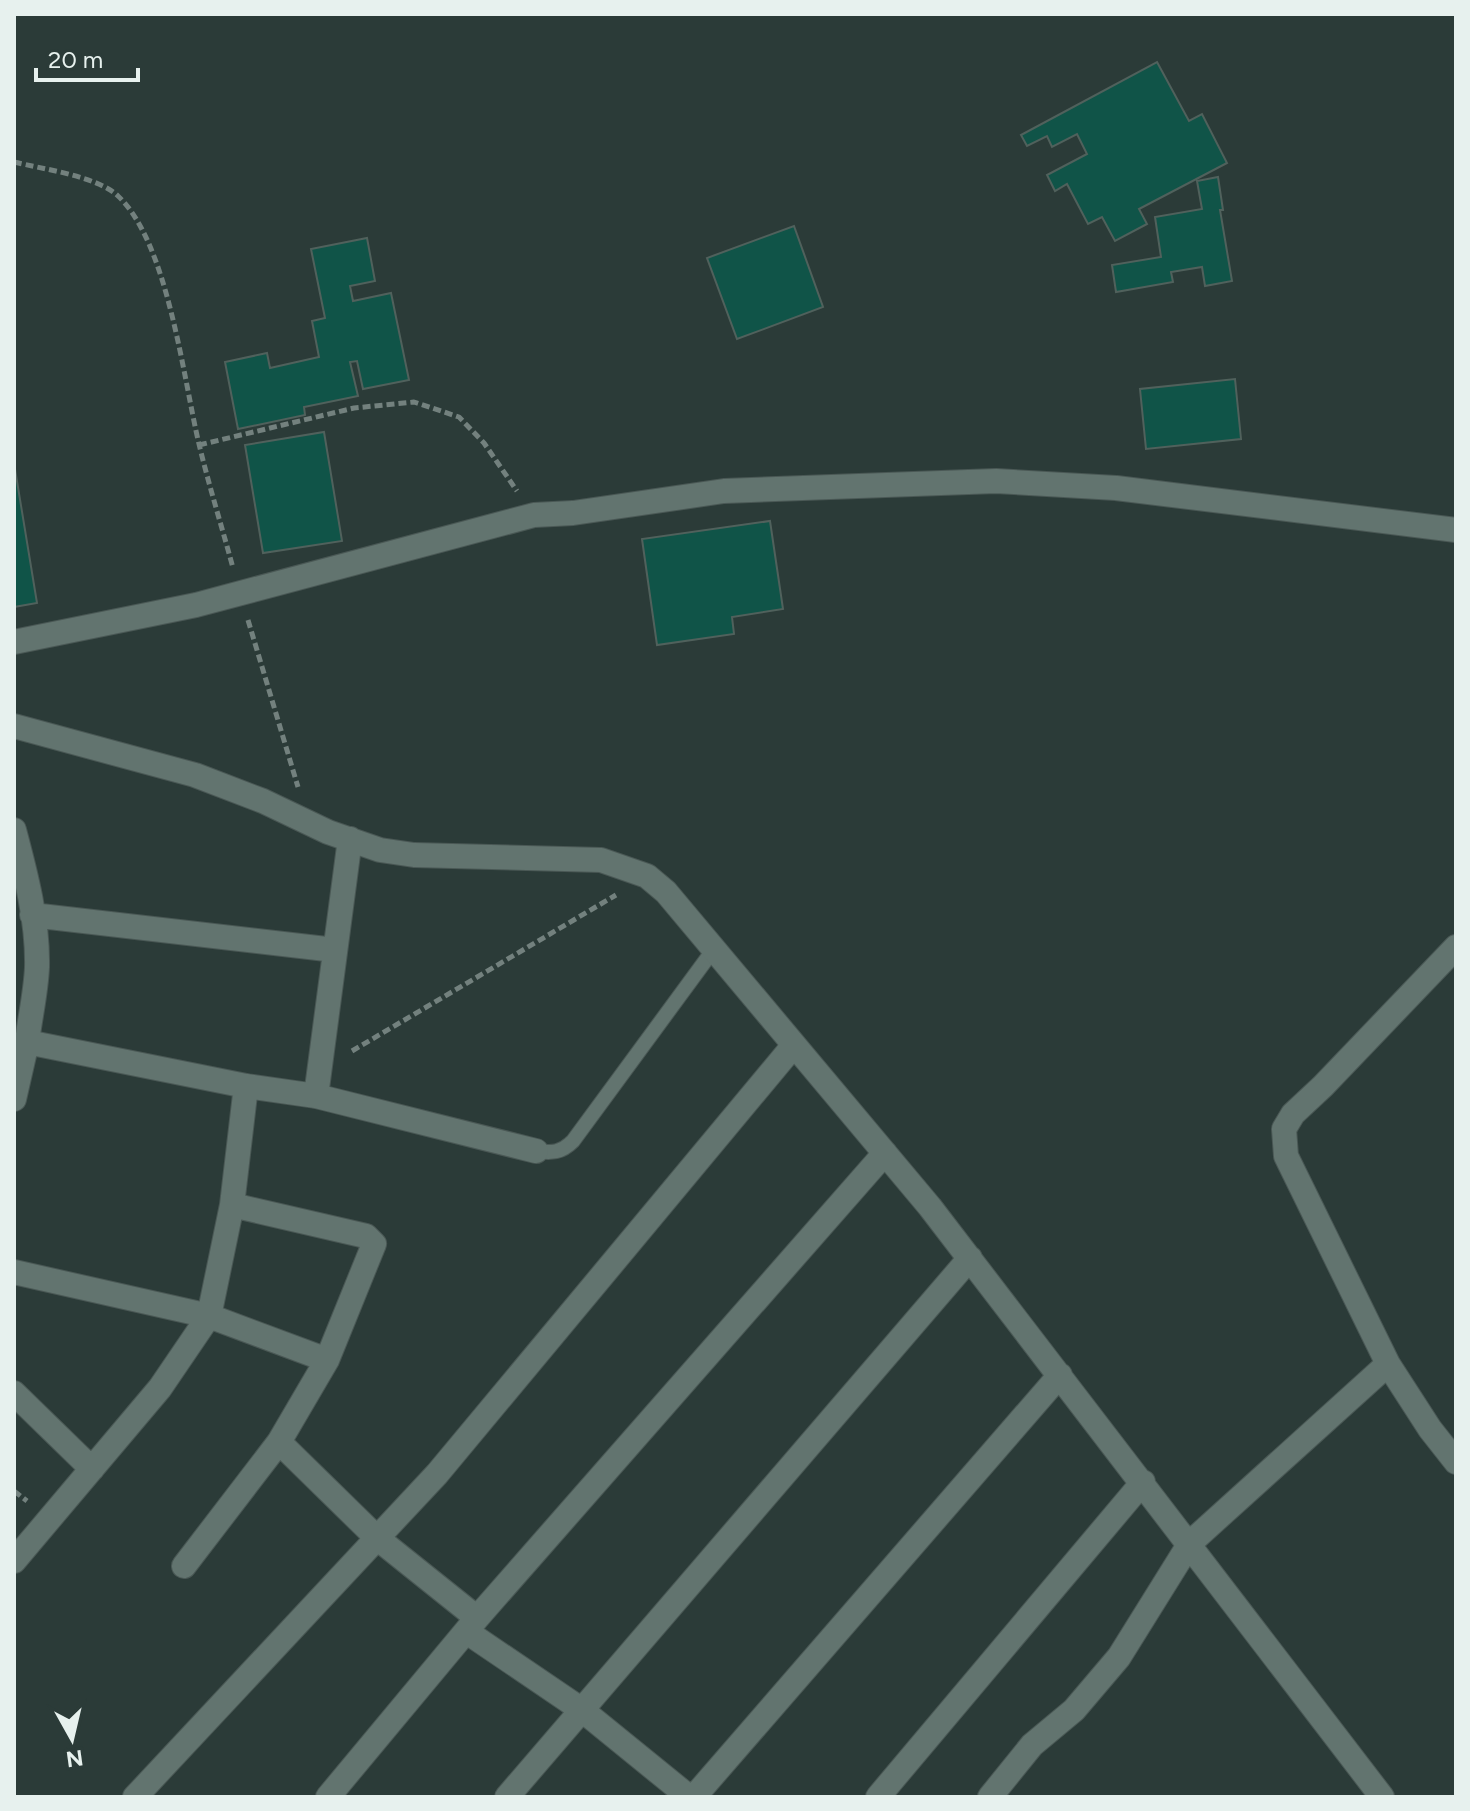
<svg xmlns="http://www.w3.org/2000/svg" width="1470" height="1811" font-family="Figtree,sans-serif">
  <rect width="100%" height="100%" fill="#2b3b38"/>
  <!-- building -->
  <path fill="#105448" stroke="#50615c" stroke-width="2" d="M 1157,62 L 1189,121 L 1202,114 L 1227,163 L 1139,209 L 1147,224 L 1115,241 L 1102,217 L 1088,224 L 1067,184 L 1055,191 L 1047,175 L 1087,154 L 1077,134 L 1052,147 L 1047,136 L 1027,146 L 1021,135 Z
    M 1218,177 L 1223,210 L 1220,210 L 1232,281 L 1205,286 L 1202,267 L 1171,272 L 1173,282 L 1116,292 L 1112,265 L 1161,257 L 1155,217 L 1202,209 L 1197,181 Z
    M 794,226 L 823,307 L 737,339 L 707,258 Z
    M 367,238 L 375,281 L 350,286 L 353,301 L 391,293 L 409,380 L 363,389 L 357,361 L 350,362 L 358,396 L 304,407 L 305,415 L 238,429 L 225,362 L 267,353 L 270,368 L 319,357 L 312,321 L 325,318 L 311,249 Z
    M 1235,379 L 1241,439 L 1146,449 L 1140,389 Z
    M 324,432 L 342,541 L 263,553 L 245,445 Z
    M 14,463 L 37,603 L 14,607 Z
    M 770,521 L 783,609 L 732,617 L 734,634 L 657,645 L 642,539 Z"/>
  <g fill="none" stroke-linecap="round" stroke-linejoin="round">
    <defs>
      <path id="service" d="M 536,1151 C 552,1153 561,1153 573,1141 L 714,949"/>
      <path id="minor" d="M 14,642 L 196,605 L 534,515 L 573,513 L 724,491 L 996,481 L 1116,488 L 1456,530
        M 14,726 L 195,775 L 263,801 L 328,832 L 380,850 L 414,855 L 601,860 L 647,876 L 666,892 L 930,1207 L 1382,1797
        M 14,830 C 26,875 38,921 37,967 C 36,992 30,1017 27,1042 L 246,1086 L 316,1096 L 536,1151
        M 32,915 L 335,950
        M 316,1096 L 350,839
        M 14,1099 L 27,1042
        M 14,1272 L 209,1316 L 327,1360
        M 1388,1364 L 1430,1429 L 1456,1462
        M 14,1393 L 92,1469
        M 279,1442 L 377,1538 L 477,1618
        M 14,1561 L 160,1388 L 209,1316 L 232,1205 L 246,1086
        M 184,1566 L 279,1442 L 327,1360 L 374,1244 L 366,1236 L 232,1205
        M 467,1632 L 582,1710 L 689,1797
        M 135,1797 L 437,1474 L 794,1045
        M 328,1797 L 477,1618 L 885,1153
        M 507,1797 L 970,1258
        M 694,1797 L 1060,1375
        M 878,1797 L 1143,1482
        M 990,1797 L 1032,1745 L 1074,1710 L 1119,1657 L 1190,1543 L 1388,1364 L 1286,1156 L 1284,1129 L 1293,1114 L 1323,1086 L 1456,947"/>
    </defs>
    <!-- service casing -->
    <use href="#service" stroke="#4a5855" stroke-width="16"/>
    <!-- minor casing -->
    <use href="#minor" stroke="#4a5855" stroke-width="26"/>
    <!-- path -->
    <path stroke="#73817e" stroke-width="5" stroke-dasharray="8 4" stroke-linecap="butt" d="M 14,162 C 42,169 97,176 118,196 C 168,243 183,377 199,444 C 209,486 222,527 233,568
      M 199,445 L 354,408 L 414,402 L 459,417 L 484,443 L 517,491
      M 248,620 L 298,787
      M 352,1051 L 616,895
      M 14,1491 L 27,1501"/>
    <!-- service -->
    <use href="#service" stroke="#62746f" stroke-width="14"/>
    <!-- minor -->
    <use href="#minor" stroke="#62746f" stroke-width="24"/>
  </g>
  <!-- border -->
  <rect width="1470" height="1811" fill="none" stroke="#e7f1ee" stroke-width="32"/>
  <!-- north arrow -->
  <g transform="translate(72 1739) rotate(172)" stroke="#2b3b38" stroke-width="6" paint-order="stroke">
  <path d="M0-6L14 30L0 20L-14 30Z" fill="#e7f1ee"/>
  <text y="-12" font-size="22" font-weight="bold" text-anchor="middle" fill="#e7f1ee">N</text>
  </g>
  <!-- scale -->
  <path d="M36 68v12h102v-12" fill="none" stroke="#e7f1ee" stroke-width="4"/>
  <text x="48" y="68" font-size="24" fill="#e7f1ee" stroke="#2b3b38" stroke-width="6" paint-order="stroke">20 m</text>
</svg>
